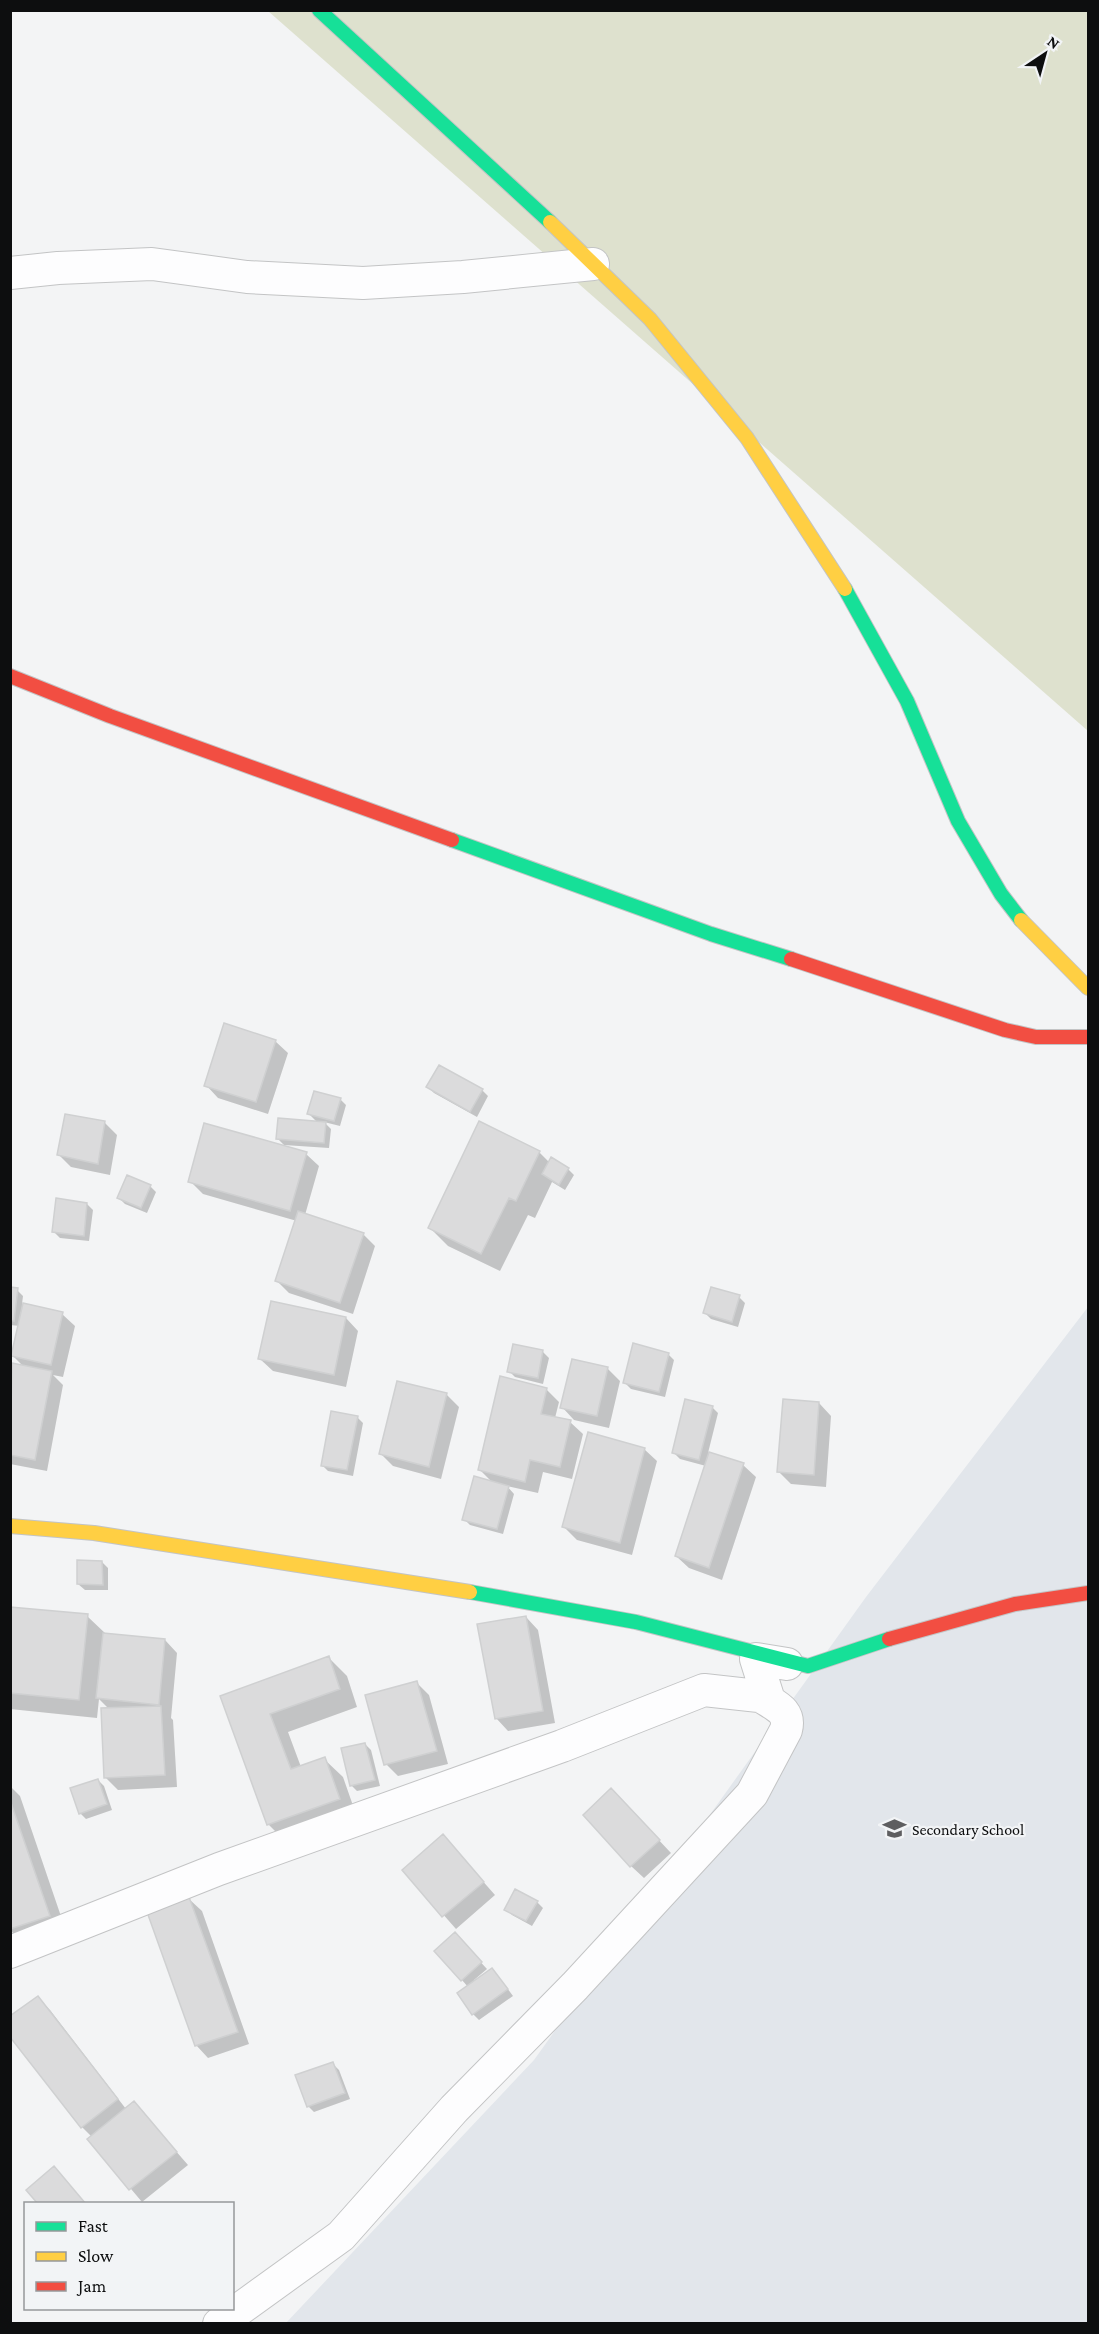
<svg xmlns="http://www.w3.org/2000/svg" width="1099" height="2334" font-family="'Crimson Pro',serif">
  <rect width="100%" height="100%" fill="#f3f4f5"/>
  <!-- built -->
  <path fill="#e2e6eb" d="M 1088,1307 L 1088,2323 L 285,2324 L 534,2060 L 866,1597 Z"/>
  <!-- green -->
  <path fill="#dee1ce" d="M 268,11 L 1088,11 L 1088,731 Z"/>
  <!-- shadow -->
  <path fill="#0003" d="M 275,1041 L 288,1053 L 268,1114 L 218,1098 L 206,1085 Z
    M 428,1087 L 482,1090 L 488,1096 L 477,1117 L 434,1093 Z
    M 340,1099 L 346,1105 L 340,1126 L 324,1122 L 331,1129 L 329,1148 L 284,1145 L 278,1139 L 318,1123 L 309,1114 Z
    M 66,1115 L 105,1123 L 117,1135 L 110,1175 L 71,1167 L 59,1155 Z
    M 480,1123 L 539,1152 L 550,1163 L 568,1169 L 574,1175 L 565,1190 L 552,1182 L 535,1218 L 528,1215 L 500,1271 L 448,1246 L 430,1228 Z
    M 306,1154 L 319,1166 L 305,1215 L 363,1234 L 375,1246 L 353,1314 L 289,1293 L 277,1281 L 297,1221 L 203,1194 L 190,1181 Z
    M 150,1186 L 156,1192 L 147,1213 L 125,1204 L 119,1198 Z
    M 87,1204 L 93,1210 L 89,1241 L 60,1238 L 54,1232 Z
    M 10,1289 L 17,1290 L 23,1296 L 22,1304 L 62,1314 L 75,1326 L 63,1377 L 53,1375 L 63,1385 L 47,1471 L 10,1464 L 10,1380 L 13,1365 L 24,1367 L 13,1356 L 20,1326 L 10,1325 Z
    M 739,1297 L 745,1303 L 738,1327 L 711,1319 L 705,1313 Z
    M 346,1318 L 358,1331 L 346,1387 L 273,1371 L 260,1359 Z
    M 543,1352 L 549,1358 L 543,1384 L 515,1377 L 509,1371 Z
    M 668,1354 L 674,1360 L 665,1397 L 631,1389 L 625,1383 Z
    M 573,1361 L 608,1369 L 620,1381 L 609,1428 L 574,1420 L 562,1407 Z
    M 398,1382 L 447,1395 L 459,1407 L 441,1479 L 393,1466 L 381,1454 Z
    M 546,1389 L 559,1402 L 555,1418 L 570,1422 L 583,1434 L 572,1479 L 543,1472 L 538,1493 L 507,1486 L 514,1494 L 503,1534 L 470,1525 L 464,1519 L 493,1483 L 480,1470 Z
    M 819,1403 L 831,1416 L 826,1487 L 791,1484 L 778,1471 Z
    M 712,1407 L 718,1413 L 708,1453 L 743,1465 L 756,1477 L 722,1580 L 689,1568 L 676,1556 L 706,1466 L 680,1459 L 674,1453 Z
    M 357,1417 L 363,1423 L 353,1476 L 328,1471 L 322,1465 Z
    M 644,1449 L 657,1461 L 632,1555 L 577,1540 L 564,1527 Z
    M 102,1562 L 108,1568 L 108,1590 L 85,1590 L 78,1584 Z
    M 10,1608 L 87,1616 L 106,1634 L 165,1640 L 177,1653 L 171,1718 L 173,1720 L 177,1787 L 118,1790 L 105,1777 L 109,1709 L 99,1699 L 97,1718 L 10,1709 Z
    M 526,1617 L 538,1630 L 555,1723 L 508,1731 L 496,1718 Z
    M 329,1658 L 347,1676 L 357,1707 L 288,1732 L 301,1767 L 324,1759 L 343,1777 L 357,1817 L 287,1843 L 268,1824 L 222,1696 Z
    M 417,1683 L 429,1695 L 448,1764 L 398,1776 L 386,1764 Z
    M 365,1744 L 371,1750 L 380,1786 L 357,1791 L 351,1785 Z
    M 98,1780 L 104,1786 L 112,1810 L 86,1819 L 80,1813 Z
    M 10,1786 L 20,1796 L 67,1934 L 28,1947 L 10,1930 Z
    M 624,1803 L 671,1853 L 644,1878 L 631,1866 Z
    M 443,1836 L 495,1895 L 456,1929 L 404,1870 Z
    M 189,1899 L 202,1911 L 249,2044 L 208,2058 L 196,2045 Z
    M 537,1902 L 543,1908 L 532,1926 L 512,1915 L 506,1909 Z
    M 460,1940 L 487,1969 L 474,1980 L 476,1982 L 498,1976 L 513,1996 L 479,2020 L 473,2014 L 468,1987 L 462,1980 Z
    M 38,1998 L 50,2010 L 126,2109 L 134,2103 L 188,2165 L 142,2202 L 89,2139 L 92,2137 L 82,2127 Z
    M 333,2064 L 339,2070 L 350,2099 L 314,2112 L 308,2106 Z"/>
  <!-- building -->
  <path fill="#dbdbdc" stroke="#cfd0d1" stroke-width="1.5" d="M 224,1023 L 276,1040 L 256,1102 L 204,1086 Z
    M 439,1065 L 483,1089 L 470,1112 L 426,1087 Z
    M 314,1091 L 341,1098 L 334,1121 L 307,1114 Z
    M 65,1114 L 105,1121 L 98,1164 L 57,1155 Z
    M 278,1118 L 326,1122 L 324,1143 L 276,1139 Z
    M 479,1121 L 540,1151 L 516,1201 L 509,1198 L 481,1254 L 428,1228 Z
    M 204,1123 L 307,1152 L 290,1211 L 188,1182 Z
    M 551,1157 L 569,1168 L 559,1185 L 542,1174 Z
    M 127,1175 L 151,1185 L 141,1208 L 117,1198 Z
    M 56,1198 L 87,1203 L 84,1236 L 52,1232 Z
    M 298,1211 L 364,1233 L 340,1303 L 275,1281 Z
    M 10,1287 L 18,1288 L 14,1321 L 10,1320 Z
    M 711,1287 L 740,1295 L 732,1322 L 703,1313 Z
    M 271,1301 L 346,1317 L 334,1375 L 258,1359 Z
    M 23,1303 L 63,1312 L 51,1365 L 11,1356 Z
    M 633,1343 L 669,1353 L 659,1392 L 623,1383 Z
    M 513,1344 L 543,1350 L 538,1378 L 507,1372 Z
    M 572,1359 L 608,1367 L 597,1416 L 560,1408 Z
    M 12,1363 L 52,1371 L 35,1460 L 10,1455 Z
    M 500,1376 L 547,1388 L 541,1414 L 571,1420 L 560,1467 L 530,1460 L 525,1482 L 478,1470 Z
    M 397,1381 L 447,1393 L 429,1467 L 379,1454 Z
    M 685,1399 L 713,1406 L 699,1460 L 672,1453 Z
    M 783,1399 L 819,1402 L 814,1475 L 777,1472 Z
    M 331,1411 L 358,1416 L 347,1470 L 321,1466 Z
    M 588,1432 L 645,1448 L 620,1543 L 562,1527 Z
    M 709,1452 L 744,1463 L 709,1568 L 675,1556 Z
    M 474,1476 L 509,1486 L 497,1529 L 462,1520 Z
    M 77,1560 L 102,1561 L 103,1585 L 77,1584 Z
    M 10,1607 L 88,1614 L 79,1700 L 10,1693 Z
    M 526,1616 L 543,1711 L 495,1719 L 477,1624 Z
    M 103,1633 L 165,1639 L 159,1705 L 96,1698 Z
    M 329,1656 L 340,1689 L 270,1714 L 291,1769 L 325,1757 L 340,1799 L 267,1825 L 220,1696 Z
    M 417,1681 L 437,1751 L 384,1765 L 365,1695 Z
    M 161,1706 L 165,1775 L 104,1778 L 101,1708 Z
    M 365,1743 L 375,1780 L 350,1786 L 341,1748 Z
    M 98,1779 L 107,1804 L 79,1814 L 70,1788 Z
    M 611,1788 L 660,1840 L 630,1867 L 583,1815 Z
    M 10,1800 L 50,1916 L 10,1929 Z
    M 443,1834 L 484,1882 L 442,1917 L 402,1870 Z
    M 515,1889 L 538,1901 L 526,1921 L 504,1910 Z
    M 189,1897 L 238,2032 L 195,2046 L 147,1912 Z
    M 455,1932 L 482,1962 L 461,1981 L 434,1951 Z
    M 492,1968 L 508,1989 L 472,2015 L 457,1993 Z
    M 38,1996 L 118,2099 L 81,2128 L 10,2037 L 10,2016 Z
    M 333,2062 L 345,2093 L 307,2107 L 295,2075 Z
    M 134,2101 L 177,2152 L 129,2190 L 87,2139 Z
    M 54,2166 L 86,2204 L 38,2204 L 26,2190 Z"/>
  <g fill="none" stroke-linecap="round" stroke-linejoin="round">
    <defs>
      <path id="street" d="M 10,273 L 58,268 L 152,264 L 247,277 L 363,283 L 463,277 L 593,264
        M 10,1952 L 219,1869 L 562,1746 L 704,1690 L 768,1697 L 756,1659 L 787,1664
        M 219,2324 L 341,2236 L 454,2109 L 575,1986 L 752,1794 L 786,1730 C 791,1711 776,1706 762,1697 L 768,1697"/>
      <path id="fast" d="M 319,10 L 550,222
        M 845,589 L 907,701 L 958,821 L 1001,894 L 1021,920
        M 452,840 L 711,934 L 791,959
        M 470,1592 L 636,1622 L 808,1666 L 889,1639"/>
      <path id="slow" d="M 550,222 L 650,319 L 747,438 L 845,589
        M 1021,920 L 1088,988
        M 10,1526 L 94,1533 L 470,1592"/>
      <path id="jam" d="M 10,676 L 110,716 L 452,840
        M 791,959 L 1005,1030 L 1036,1037 L 1088,1037
        M 889,1639 L 1015,1604 L 1088,1593"/>
    </defs>
    <!-- street casing -->
    <use href="#street" stroke="#c3c4c5" stroke-width="34"/>
    <!-- fast casing -->
    <use href="#fast" stroke="#c3c4c5" stroke-width="16"/>
    <!-- slow casing -->
    <use href="#slow" stroke="#c3c4c5" stroke-width="16"/>
    <!-- jam casing -->
    <use href="#jam" stroke="#c3c4c5" stroke-width="16"/>
    <!-- street -->
    <use href="#street" stroke="#fdfdfe" stroke-width="32"/>
    <!-- fast -->
    <use href="#fast" stroke="#16e098" stroke-width="14"/>
    <!-- slow -->
    <use href="#slow" stroke="#ffcf43" stroke-width="14"/>
    <!-- jam -->
    <use href="#jam" stroke="#f24e42" stroke-width="14"/>
  </g>
  <!-- icons -->
  <defs>
    <symbol id="school-bare" viewBox="-9 -9 18 18"><path d="M0-5L7-2L0 1L-7-2ZM-4 1L0 2.5L4 1V4Q0 6-4 4Z" fill="#5e5e60" stroke="#f2f4f6" stroke-width="2.5" paint-order="stroke"/></symbol>
  </defs>
  <g fill-rule="evenodd">
    <use href="#school-bare" x="878" y="1812" width="33" height="33"/>
  </g>
  <g text-anchor="middle" stroke-width="4.5" stroke-linejoin="round" paint-order="stroke">
    <!-- poi labels -->
    <g font-size="16" fill="#0d0e0f" stroke="#f2f4f6" text-anchor="start">
      <text x="912" y="1835">Secondary School</text>
    </g>
  </g>
  <!-- border -->
  <rect width="1099" height="2334" fill="none" stroke="#0d0e0f" stroke-width="24"/>
  <!-- legend -->
  <rect x="24" y="2202" width="210" height="108" fill="#f2f4f6" stroke="#96989a" stroke-width="1.5"/>
  <rect x="36" y="2222" width="30" height="9" fill="#16e098" stroke="#96989a" stroke-width="1.5"/>
  <text x="78" y="2232" font-size="18" fill="#0d0e0f">Fast</text>
  <rect x="36" y="2252" width="30" height="9" fill="#ffcf43" stroke="#96989a" stroke-width="1.5"/>
  <text x="78" y="2262" font-size="18" fill="#0d0e0f">Slow</text>
  <rect x="36" y="2282" width="30" height="9" fill="#f24e42" stroke="#96989a" stroke-width="1.5"/>
  <text x="78" y="2292" font-size="18" fill="#0d0e0f">Jam</text>
  <!-- north arrow -->
  <g transform="translate(1045 54) rotate(36)" stroke="#f2f4f6" stroke-width="4.5" paint-order="stroke">
  <path d="M0-4.5L10 22L0 15L-10 22Z" fill="#0d0e0f"/>
  <text y="-9" font-size="16" font-weight="bold" text-anchor="middle" fill="#0d0e0f">N</text>
  </g>
</svg>
